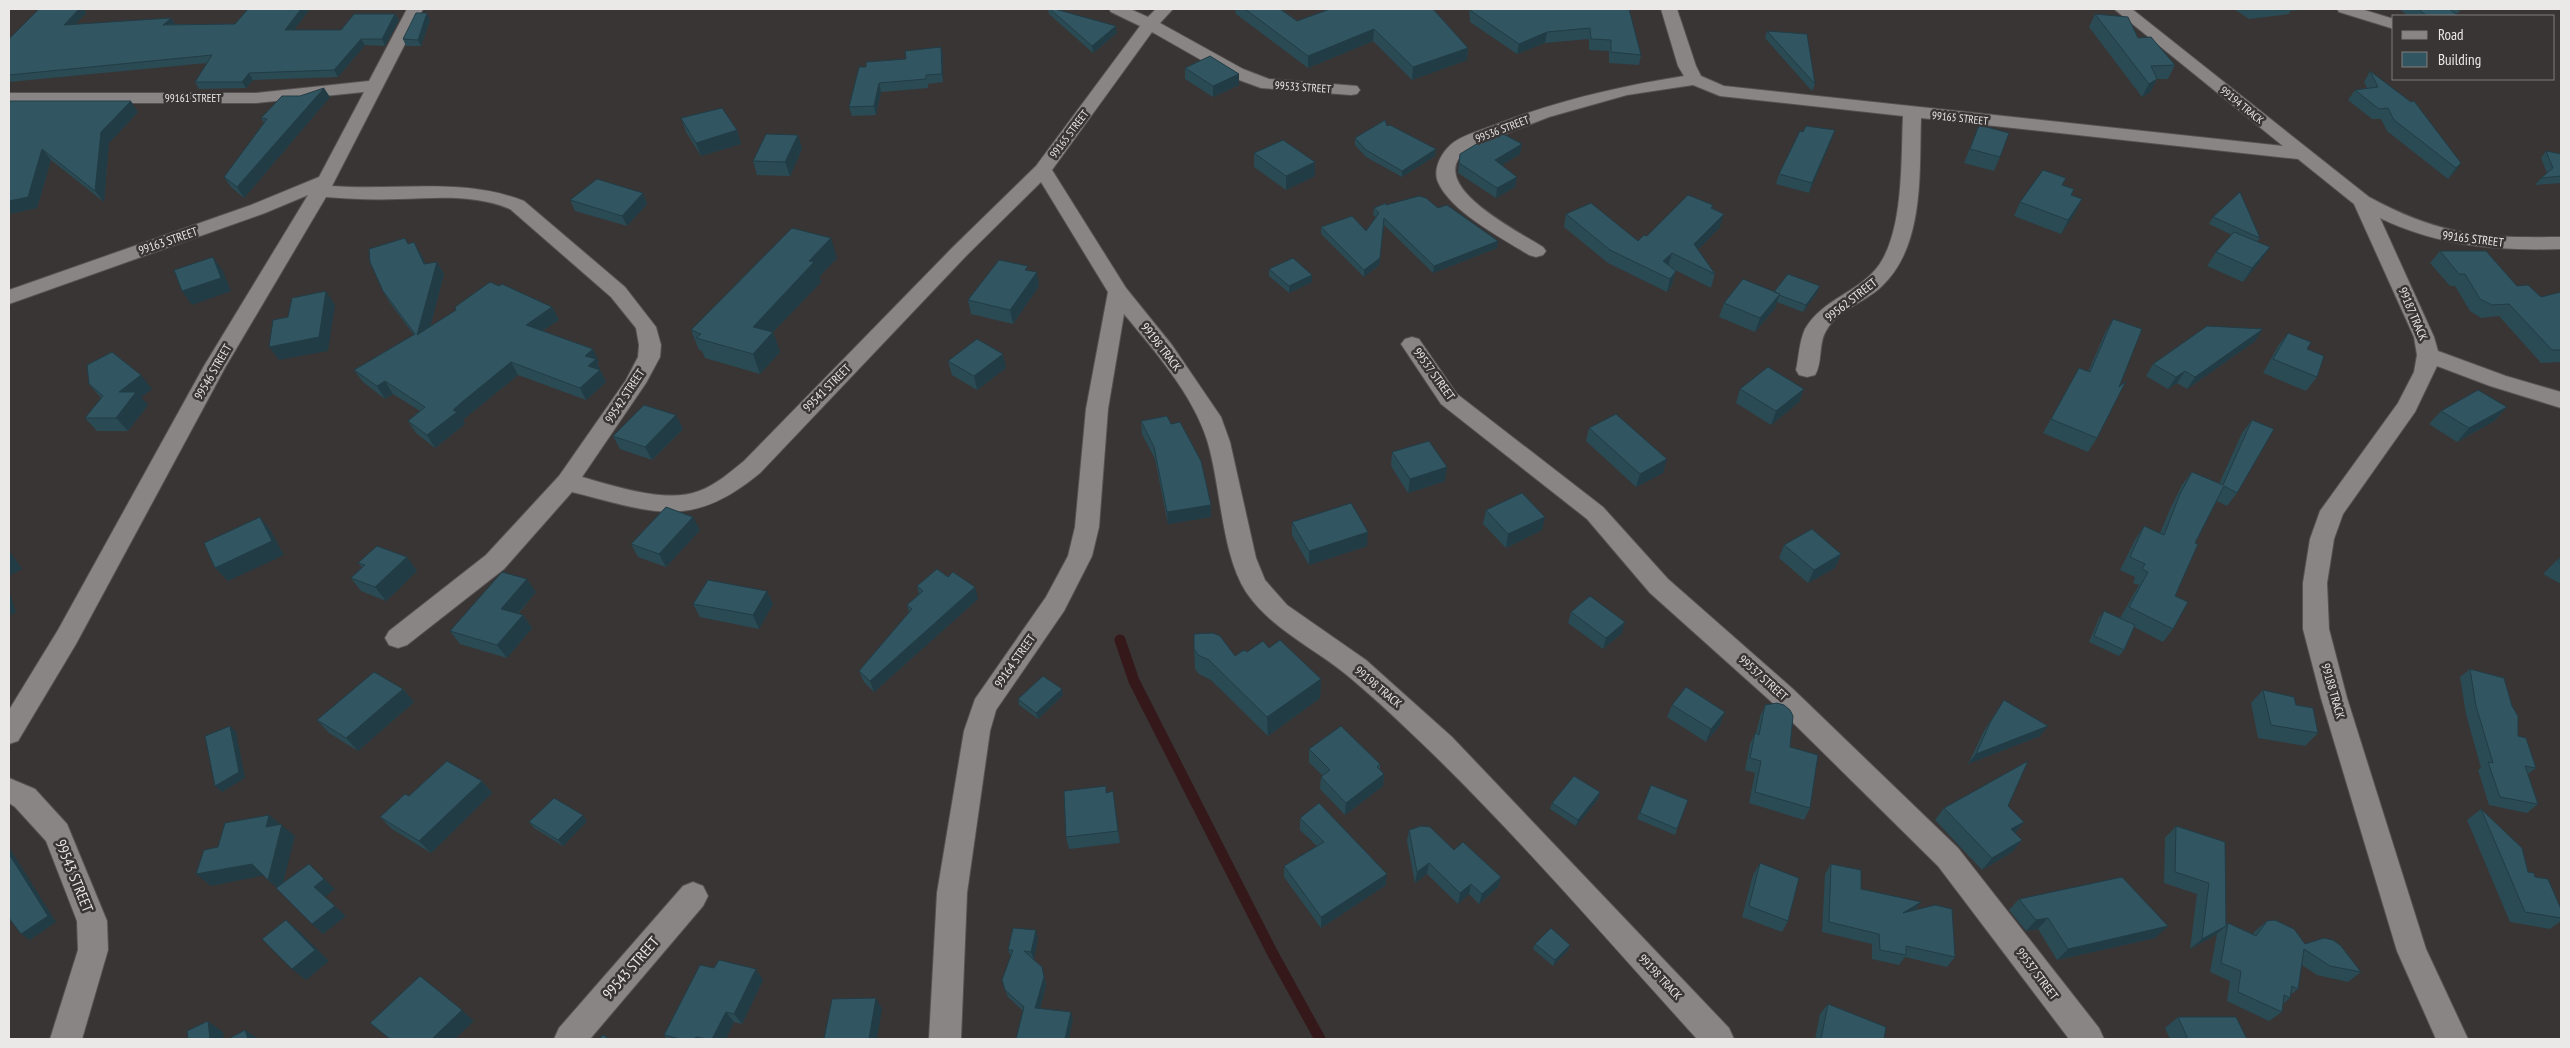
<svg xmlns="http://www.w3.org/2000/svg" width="2570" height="1048" font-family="'PT Sans Narrow',sans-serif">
  <rect width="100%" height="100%" fill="#393535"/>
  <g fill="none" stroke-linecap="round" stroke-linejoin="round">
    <!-- stream -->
    <path stroke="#35181a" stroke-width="11" d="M 1120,640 L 1134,681 L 1273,954 L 1320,1039"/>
    <defs>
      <path id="street" d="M 407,9 L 423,9 L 332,186 C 396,191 463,177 524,201 L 625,287 L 656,327 L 661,345 L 660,357 L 646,383 L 582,477 C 614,486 667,504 699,491 C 716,485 730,472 744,461 L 953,247 L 1036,166 L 1140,26 L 1111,12 L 1109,9 L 1130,9 L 1148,17 L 1156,9 L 1173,9 L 1160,23 L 1243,69 L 1269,79 L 1357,86 L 1360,90 L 1357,94 L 1351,95 L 1261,88 L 1231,77 L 1152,32 L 1052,170 L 1126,288 L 1172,345 L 1221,417 L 1230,442 L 1256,558 L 1265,580 L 1287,605 L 1366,660 L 1452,737 L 1729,1028 L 1734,1039 L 1697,1039 C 1610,943 1525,844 1432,753 C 1405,727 1377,700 1348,676 C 1314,648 1271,629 1246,592 C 1221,553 1221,485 1207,440 C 1193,395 1154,350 1124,314 L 1108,409 L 1099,527 L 1092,556 L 1064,611 L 996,710 L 990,731 L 967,893 L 961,1039 L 929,1039 L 937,893 L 964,731 L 975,699 L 1046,597 L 1068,556 L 1075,527 L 1086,409 L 1108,292 L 1041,182 L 967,255 L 760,473 C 690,531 652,512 572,492 L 504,569 L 407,645 L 398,648 L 389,645 L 385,638 L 389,631 L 486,555 L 559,476 L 626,380 L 638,357 L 639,345 L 636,328 L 611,297 L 510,209 C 474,194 438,198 399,199 C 375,200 350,199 326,197 L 226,366 L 76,644 L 18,741 L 9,744 L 9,710 L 58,630 L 204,366 L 308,195 L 265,213 L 9,304 L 9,290 L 251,205 L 319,177 L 364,92 L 256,103 L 9,103 L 9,93 L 256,93 L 369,81 Z
        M 1661,9 L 1677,9 L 1696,66 L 1701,76 L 1724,86 L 2283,146 L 2114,9 L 2132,9 L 2369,197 C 2441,236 2481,238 2561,237 L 2561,249 C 2497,251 2438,246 2380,218 L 2434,337 L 2438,351 L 2506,376 L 2561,392 L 2561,408 L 2490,386 L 2437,366 L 2415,412 L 2343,514 L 2334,539 L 2327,583 L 2329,629 L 2347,698 L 2426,949 L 2468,1039 L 2436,1039 L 2397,951 L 2321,698 L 2303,629 L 2303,583 L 2310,539 L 2320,511 L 2398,403 L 2414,372 L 2417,355 L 2414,337 L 2354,204 L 2298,159 L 1921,118 C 1919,172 1925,245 1882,286 C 1866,302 1837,310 1826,331 C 1818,344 1823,362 1815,375 L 1807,377 L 1799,375 L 1796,370 C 1799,357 1799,342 1805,329 C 1822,299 1860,292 1879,265 C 1904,229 1901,159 1903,116 L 1720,96 L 1693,85 L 1627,95 L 1549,117 L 1470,148 C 1418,182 1518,231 1543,247 L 1546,251 L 1543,255 L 1536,257 L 1529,255 C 1502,238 1451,212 1438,182 C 1432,168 1443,150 1454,142 C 1468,133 1485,129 1500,123 C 1560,100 1621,86 1684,76 L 1678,66 Z
        M 2337,9 L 2361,9 L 2394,19 L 2394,29 L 2339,12 Z
        M 1412,337 L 1419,339 L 1457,394 L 1603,507 L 1668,579 L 1793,689 L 1958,848 L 2099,1028 L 2104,1039 L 2069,1039 L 1938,866 L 1775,705 L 1650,593 L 1587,519 L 1441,404 L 1401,344 L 1405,339 Z
        M 9,778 L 35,789 L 67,824 L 107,921 L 108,950 L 82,1039 L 50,1039 L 78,950 L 77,921 L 46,841 L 15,807 L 9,803 Z
        M 693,882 L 703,886 L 708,896 L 703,906 L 590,1039 L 554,1039 L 559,1028 L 683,886 Z"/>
    </defs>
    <!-- street casing -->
    <use href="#street" stroke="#565152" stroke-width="2"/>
    <!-- street -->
    <use href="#street" fill="#8a8585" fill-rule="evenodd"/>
  </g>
  <!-- wall -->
  <path fill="#2a4a54" d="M 79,9 L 83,9 L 86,13 L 75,24 L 171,18 L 175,24 L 235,24 L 248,9 L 309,9 L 309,10 L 294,30 L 341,30 L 395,14 L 399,20 L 385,46 L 365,45 L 338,77 L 253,80 L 246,88 L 199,89 L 195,82 L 207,63 L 9,82 L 9,39 Z
    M 1048,9 L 1055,9 L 1117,33 L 1093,53 L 1049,14 Z
    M 1235,9 L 1280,9 L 1297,21 L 1330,9 L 1468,48 L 1467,60 L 1412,80 L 1373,41 L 1308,68 L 1236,14 Z
    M 1469,9 L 1629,9 L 1641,55 L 1639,65 L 1609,63 L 1609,51 L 1589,50 L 1589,39 L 1545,43 L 1517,54 L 1470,22 Z
    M 2234,9 L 2309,9 L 2290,11 L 2289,14 L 2249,19 Z
    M 2399,9 L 2461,9 L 2458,13 L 2455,13 L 2459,16 L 2408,16 Z
    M 2095,14 L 2138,38 L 2175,65 L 2168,79 L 2157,79 L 2150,92 L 2142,97 L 2089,27 Z
    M 430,20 L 421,46 L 406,46 L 403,39 Z
    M 1767,31 L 1815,84 L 1812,91 L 1765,38 Z
    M 941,47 L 943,56 L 943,82 L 928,84 L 928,88 L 881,92 L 876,115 L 852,116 L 849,107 L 866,67 L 906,59 Z
    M 1185,68 L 1239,74 L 1239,85 L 1213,97 L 1185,79 Z
    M 2370,71 L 2461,163 L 2453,174 L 2448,179 L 2387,131 L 2381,119 L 2372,119 L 2348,100 L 2355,90 L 2367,88 L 2364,82 Z
    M 300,96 L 330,97 L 244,198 L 231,187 L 224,177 L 264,123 L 261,118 Z
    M 9,101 L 138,112 L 109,143 L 104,202 L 51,160 L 37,208 L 9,214 Z
    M 681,118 L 737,130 L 741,144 L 701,156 L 686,132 Z
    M 1979,125 L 2000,157 L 1994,171 L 1964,163 Z
    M 1387,126 L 1436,149 L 1435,156 L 1402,177 L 1366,157 L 1355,145 L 1355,138 Z
    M 1835,130 L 1809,193 L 1776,184 L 1779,174 L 1803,132 Z
    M 798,135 L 802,149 L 790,176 L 757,175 L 753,161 Z
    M 2546,151 L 2561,154 L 2561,183 L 2535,185 L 2541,178 L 2547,173 L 2541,158 Z
    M 1254,153 L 1315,162 L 1315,176 L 1286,190 L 1254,167 Z
    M 1460,154 L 1520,154 L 1502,165 L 1517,177 L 1515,187 L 1496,198 L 1458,173 Z
    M 2062,185 L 2074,189 L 2071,195 L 2082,199 L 2075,213 L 2061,234 L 2014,216 L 2020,202 Z
    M 643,193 L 647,204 L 627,226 L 575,211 L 570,200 Z
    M 1386,205 L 1438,208 L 1498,241 L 1497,248 L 1433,273 L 1384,225 L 1379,265 L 1364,277 L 1321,234 L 1321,227 L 1366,231 L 1376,217 L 1373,215 L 1374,208 Z
    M 1713,205 L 1712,209 L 1720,227 L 1698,249 L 1715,274 L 1711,288 L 1673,269 L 1672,285 L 1667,292 L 1608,263 L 1564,227 L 1566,214 L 1638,241 Z
    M 2213,217 L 2260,238 L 2257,241 L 2261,260 L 2243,282 L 2207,266 L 2216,252 L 2232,235 L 2209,224 Z
    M 408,244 L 421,254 L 425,263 L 444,274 L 430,327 L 552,307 L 559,320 L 542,331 L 599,362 L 597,363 L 606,382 L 586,400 L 518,375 L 470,414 L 463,420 L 465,424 L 435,448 L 416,433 L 408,421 L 420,411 L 393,394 L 385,399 L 363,382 L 354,370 L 414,335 L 390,303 L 383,291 Z
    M 2440,251 L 2541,297 L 2561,292 L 2561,362 L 2541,363 L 2499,316 L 2481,318 L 2470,311 L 2455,286 L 2450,286 L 2430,263 Z
    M 837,258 L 819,277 L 821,282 L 773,332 L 780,352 L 760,374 L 705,358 L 702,351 L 699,350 L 691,330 Z
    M 1269,269 L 1312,275 L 1312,282 L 1289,293 L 1269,276 Z
    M 1029,271 L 1039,286 L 1013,324 L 971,314 L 968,300 Z
    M 1774,292 L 1817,293 L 1803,312 L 1777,302 L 1775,308 L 1755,332 L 1719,317 L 1724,303 Z
    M 2113,319 L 2097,438 L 2088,452 L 2043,433 L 2079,368 L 2088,372 L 2105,333 Z
    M 2288,333 L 2307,349 L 2317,377 L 2306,391 L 2263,373 L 2278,346 Z
    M 2255,341 L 2187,389 L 2177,383 L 2168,389 L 2146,376 L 2153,364 Z
    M 948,361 L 1006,368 L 977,390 L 952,375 Z
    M 89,384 L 152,389 L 141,397 L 148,405 L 128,431 L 97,431 L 85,418 L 101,398 Z
    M 1740,389 L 1804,389 L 1799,402 L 1771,425 L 1736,403 Z
    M 2507,407 L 2494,421 L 2457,442 L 2429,424 L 2441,411 Z
    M 2252,420 L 2237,493 L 2227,506 L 2217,501 L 2195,543 L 2175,596 L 2173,629 L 2163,642 L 2134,627 L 2124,650 L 2119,656 L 2089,642 L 2099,618 L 2104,611 L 2120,618 L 2139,585 L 2133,583 L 2135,577 L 2120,570 L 2135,540 L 2144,526 L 2160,533 L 2171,507 L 2182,485 L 2192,472 L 2219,484 L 2242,433 Z
    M 1141,421 L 1211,517 L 1168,524 L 1155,459 L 1142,434 Z
    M 1589,428 L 1663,473 L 1636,487 L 1586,441 Z
    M 683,429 L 652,460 L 620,449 L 613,436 Z
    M 1392,452 L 1445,481 L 1408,493 L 1391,466 Z
    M 1486,510 L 1542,530 L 1506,548 L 1483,524 Z
    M 1292,522 L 1367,546 L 1309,565 L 1292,535 Z
    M 700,530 L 666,567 L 638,557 L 631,544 Z
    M 1784,545 L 1841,554 L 1835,568 L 1808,583 L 1779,558 Z
    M 2561,556 L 2561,584 L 2543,574 Z
    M 407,557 L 417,571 L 386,601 L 361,591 L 351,578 L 362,567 L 358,563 Z
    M 917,586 L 978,599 L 874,692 L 864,682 L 859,671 L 909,612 L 907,605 L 919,594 Z
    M 767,591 L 773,604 L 759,629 L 700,617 L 693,604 Z
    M 536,592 L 518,614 L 523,615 L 532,628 L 507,658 L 460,644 L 450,631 Z
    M 1571,612 L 1622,633 L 1603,649 L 1568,623 Z
    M 1269,648 L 1321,679 L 1320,698 L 1268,736 L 1211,680 L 1199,674 L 1195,669 L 1194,649 L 1235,656 L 1247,652 Z
    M 2470,669 L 2518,736 L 2536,768 L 2528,774 L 2538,804 L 2527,813 L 2489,805 L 2478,770 L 2481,768 L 2466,714 L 2460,677 Z
    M 403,689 L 414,702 L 358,751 L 329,733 L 317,720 Z
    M 2263,690 L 2296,705 L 2318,733 L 2305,746 L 2258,738 L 2251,703 Z
    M 1063,695 L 1038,719 L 1019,705 L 1018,699 Z
    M 2004,700 L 2040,736 L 1968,764 L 1984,731 Z
    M 1672,705 L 1720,725 L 1706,742 L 1667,717 Z
    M 1765,705 L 1790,747 L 1810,808 L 1804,820 L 1749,803 L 1755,773 L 1745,770 L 1750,744 L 1755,733 L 1756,733 L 1760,717 Z
    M 1309,749 L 1380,764 L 1380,770 L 1384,774 L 1383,786 L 1345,815 L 1320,789 L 1321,777 L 1322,775 L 1309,762 Z
    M 482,781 L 492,793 L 431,853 L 392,829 L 380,817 L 409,796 Z
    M 1651,785 L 1677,829 L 1675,835 L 1637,819 Z
    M 1113,791 L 1120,843 L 1069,849 L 1066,837 Z
    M 1600,792 L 1598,799 L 1576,826 L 1550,809 L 1552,803 Z
    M 2008,806 L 2024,822 L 2015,833 L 2022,840 L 2012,852 L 1982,870 L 1935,820 L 1944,808 Z
    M 2481,809 L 2528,872 L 2535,877 L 2561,909 L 2561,921 L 2550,929 L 2510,922 L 2467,820 Z
    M 1300,818 L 1386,885 L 1321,928 L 1284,877 L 1284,866 L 1317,846 L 1300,830 Z
    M 587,821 L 563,846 L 534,828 L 529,822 Z
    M 2176,826 L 2225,842 L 2226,924 L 2228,923 L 2253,934 L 2255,931 L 2267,921 L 2305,944 L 2361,972 L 2348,982 L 2317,975 L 2302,965 L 2298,989 L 2290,995 L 2290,998 L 2283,1004 L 2282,1012 L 2269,1021 L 2227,1001 L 2230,981 L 2210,972 L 2217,934 L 2214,936 L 2190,949 L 2197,894 L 2164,883 L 2165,838 Z
    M 1409,830 L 1454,850 L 1501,877 L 1498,887 L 1479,904 L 1469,894 L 1458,904 L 1427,874 L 1415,883 L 1407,841 Z
    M 1760,863 L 1788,921 L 1782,932 L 1742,917 L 1753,875 Z
    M 1831,864 L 1861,889 L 1921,902 L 1915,910 L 1955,957 L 1947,967 L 1905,957 L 1899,965 L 1872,959 L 1872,944 L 1822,932 L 1825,874 Z
    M 2019,899 L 2168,926 L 2155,938 L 2057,960 L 2038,929 L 2026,931 L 2009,910 Z
    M 1038,938 L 1034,960 L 1044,975 L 1046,985 L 1040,1009 L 1073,1019 L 1023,1011 L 1008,997 L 1005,990 L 1011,957 L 1008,950 Z
    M 1535,944 L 1570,945 L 1568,950 L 1553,966 L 1533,949 Z
    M 763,980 L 742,1024 L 734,1022 L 726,1039 L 667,1039 L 664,1035 Z
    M 1828,1004 L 1884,1039 L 1815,1039 L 1820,1014 Z
    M 2178,1017 L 2247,1039 L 2170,1039 L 2165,1028 Z"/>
  <!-- shaded-wall -->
  <path fill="#223c45" d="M 79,9 L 83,9 L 86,13 L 68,32 L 64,25 Z
    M 301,9 L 309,9 L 309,10 L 289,37 L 285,30 Z
    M 427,13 L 430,20 L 421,46 L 418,40 Z
    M 395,14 L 399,20 L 385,46 L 382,39 Z
    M 171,18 L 175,24 L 163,25 Z
    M 1116,26 L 1117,33 L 1093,53 L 1092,46 Z
    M 1374,29 L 1373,41 L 1308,68 L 1308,56 Z
    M 1547,32 L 1545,43 L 1517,54 L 1519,44 Z
    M 361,39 L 365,45 L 338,77 L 334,70 Z
    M 941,47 L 943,56 L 943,82 L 942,74 Z
    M 1468,48 L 1467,60 L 1412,80 L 1413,67 Z
    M 249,73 L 253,80 L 246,88 L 242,82 Z
    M 1239,74 L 1239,85 L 1213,97 L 1213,86 Z
    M 2157,79 L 2150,92 L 2142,97 L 2149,84 Z
    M 879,83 L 881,92 L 876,115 L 874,106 Z
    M 324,88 L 330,97 L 244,198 L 237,187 Z
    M 131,101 L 138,112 L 109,143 L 104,202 L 95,191 L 101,132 Z
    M 737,130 L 741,144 L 701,156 L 696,143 Z
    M 1835,130 L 1832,139 L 1809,193 L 1812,183 Z
    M 798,135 L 802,149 L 790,176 L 785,162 Z
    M 1522,144 L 1520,154 L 1494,170 L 1495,160 Z
    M 42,149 L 51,160 L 37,208 L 9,214 L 9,201 Z
    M 1436,149 L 1435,156 L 1402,177 L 1402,171 Z
    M 1315,162 L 1315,176 L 1286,190 L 1286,176 Z
    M 2461,163 L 2453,174 L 2448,179 L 2456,168 Z
    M 1517,177 L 1515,187 L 1496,198 L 1497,188 Z
    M 643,193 L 647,204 L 627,226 L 622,216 Z
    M 2082,199 L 2075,213 L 2061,234 L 2068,220 Z
    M 1724,214 L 1720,227 L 1691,257 L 1694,244 Z
    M 1384,225 L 1379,265 L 1364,277 L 1364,270 Z
    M 831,238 L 837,258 L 819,277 L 821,282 L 773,332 L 780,352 L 760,374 L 753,354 L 753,327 L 809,261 Z
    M 1498,241 L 1497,248 L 1433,273 L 1434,266 Z
    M 414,242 L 421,254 L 431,276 L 424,264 Z
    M 2270,247 L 2261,260 L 2243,282 L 2252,268 Z
    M 1672,253 L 1668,267 L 1660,274 L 1663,261 Z
    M 213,257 L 223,271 L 231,291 L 192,305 L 182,291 Z
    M 437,262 L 444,274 L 425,347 L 417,335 Z
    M 1676,271 L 1672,285 L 1667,292 L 1670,279 Z
    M 1037,272 L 1039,286 L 1013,324 L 1010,310 Z
    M 1312,275 L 1312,282 L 1289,293 L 1289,286 Z
    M 1820,286 L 1817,293 L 1803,312 L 1806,305 Z
    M 326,291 L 335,305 L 328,351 L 279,360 L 269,347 Z
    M 1780,294 L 1775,308 L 1755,332 L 1760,318 Z
    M 552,307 L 559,320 L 533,337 L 526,325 Z
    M 2263,329 L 2255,341 L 2187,389 L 2195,377 Z
    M 593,349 L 599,362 L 597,363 L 606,382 L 586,400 L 580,388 L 588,366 L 585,356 Z
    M 1003,354 L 1006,368 L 977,390 L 974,376 Z
    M 511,362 L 518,375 L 470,414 L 463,420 L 465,424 L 435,448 L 427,435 L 462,402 Z
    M 2185,371 L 2177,383 L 2168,389 L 2176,377 Z
    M 141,375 L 152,389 L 141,397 L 148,405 L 128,431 L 116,418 L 119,392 Z
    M 385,381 L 393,394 L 385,399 L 377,386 Z
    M 1804,389 L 1799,402 L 1771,425 L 1776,411 Z
    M 2507,407 L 2494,421 L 2457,442 L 2469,428 Z
    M 676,415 L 683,429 L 652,460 L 645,447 Z
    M 1667,459 L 1663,473 L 1636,487 L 1640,474 Z
    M 1447,467 L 1445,481 L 1408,493 L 1410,479 Z
    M 1211,505 L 1211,517 L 1168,524 L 1167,512 Z
    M 260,517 L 271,531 L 284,555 L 228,581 L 215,568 Z
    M 693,517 L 700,530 L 666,567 L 659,554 Z
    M 1545,517 L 1542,530 L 1506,548 L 1508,534 Z
    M 1368,532 L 1367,546 L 1309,565 L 1309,551 Z
    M 9,550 L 22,569 L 9,576 Z
    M 1841,554 L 1835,568 L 1808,583 L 1814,570 Z
    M 407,557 L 417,571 L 386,601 L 375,587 Z
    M 527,579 L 536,592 L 510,622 L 501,609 Z
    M 975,587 L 978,599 L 874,692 L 870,681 Z
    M 9,591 L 16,612 L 9,616 Z
    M 767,591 L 773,604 L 759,629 L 753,615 Z
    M 523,615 L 532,628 L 507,658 L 497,645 Z
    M 1625,622 L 1622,633 L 1603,649 L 1606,638 Z
    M 1321,679 L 1320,698 L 1268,736 L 1267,717 Z
    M 403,689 L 414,702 L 358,751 L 346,738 Z
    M 1062,689 L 1063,695 L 1038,719 L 1036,713 Z
    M 1725,712 L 1720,725 L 1706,742 L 1711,729 Z
    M 230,726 L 236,732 L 245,778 L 222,792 L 215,786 Z
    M 2048,726 L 2040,736 L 1968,764 L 1976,754 Z
    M 1384,774 L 1383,786 L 1345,815 L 1346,803 Z
    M 482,781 L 492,793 L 431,853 L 419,841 Z
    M 1113,791 L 1115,803 L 1120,843 L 1118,831 Z
    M 1600,792 L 1598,799 L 1576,826 L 1578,820 Z
    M 269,815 L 295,836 L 281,891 L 268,880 L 266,827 Z
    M 583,815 L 587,821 L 563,846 L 558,840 Z
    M 2024,822 L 2014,834 L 2011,829 Z
    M 2022,840 L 2012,852 L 1982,870 L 1992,858 Z
    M 9,847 L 56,922 L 30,940 L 21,934 L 9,854 Z
    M 1429,863 L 1427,874 L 1415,883 L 1417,872 Z
    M 252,864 L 266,875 L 211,886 L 196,874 Z
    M 309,864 L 335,889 L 325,897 L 346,916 L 323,934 L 312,924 L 314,887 Z
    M 1387,874 L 1386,885 L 1321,928 L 1321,917 Z
    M 1501,877 L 1498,887 L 1479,904 L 1482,894 Z
    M 1471,884 L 1469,894 L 1458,904 L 1460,893 Z
    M 1921,902 L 1913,912 L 1903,913 Z
    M 2048,918 L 2038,929 L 2026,931 L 2036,920 Z
    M 286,920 L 300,932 L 329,961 L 306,980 L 292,969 Z
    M 2168,926 L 2155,938 L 2057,960 L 2068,949 Z
    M 2226,926 L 2214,936 L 2190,949 L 2202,939 Z
    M 1036,930 L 1038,938 L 1034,960 L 1031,952 Z
    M 1570,945 L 1568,950 L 1553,966 L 1555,960 Z
    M 1042,967 L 1046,985 L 1038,1016 L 1035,1008 Z
    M 756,969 L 763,980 L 742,1024 L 734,1014 Z
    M 876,998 L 882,1009 L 877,1039 L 869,1039 Z
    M 462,1010 L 474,1021 L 455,1039 L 432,1039 Z
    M 726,1012 L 734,1022 L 726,1039 L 712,1039 Z
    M 1071,1012 L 1073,1019 L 1069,1039 L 1065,1039 Z
    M 208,1021 L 223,1032 L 224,1039 L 210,1039 Z
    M 245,1030 L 259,1039 L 248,1039 Z"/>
  <!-- building -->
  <path fill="#315662" stroke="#223c45" d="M 39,9 L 79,9 L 64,25 L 171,18 L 163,25 L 235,24 L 248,9 L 301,9 L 285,30 L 341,30 L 354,14 L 395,14 L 382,39 L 361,39 L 334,70 L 249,73 L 242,82 L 195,82 L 212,55 L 9,75 L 9,39 Z
    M 1050,9 L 1055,9 L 1116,26 L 1092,46 Z
    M 1245,9 L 1280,9 L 1297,21 L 1330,9 L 1433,9 L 1468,48 L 1413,67 L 1374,29 L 1308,56 Z
    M 1471,9 L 1629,9 L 1641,55 L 1611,52 L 1611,40 L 1591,39 L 1590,28 L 1547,32 L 1519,44 L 1471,11 Z
    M 2418,9 L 2449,9 L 2459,16 L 2427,16 Z
    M 416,13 L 427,13 L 418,40 L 403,39 Z
    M 2095,14 L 2128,17 L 2138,38 L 2151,37 L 2175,65 L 2151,66 L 2157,79 L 2149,84 Z
    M 1767,31 L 1807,34 L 1815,84 Z
    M 941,47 L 942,74 L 926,75 L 926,79 L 879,83 L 874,106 L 849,107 L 859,67 L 866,67 L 866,62 L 906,59 L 905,51 Z
    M 1210,56 L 1239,74 L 1213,86 L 1185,68 Z
    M 2370,71 L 2411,102 L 2414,101 L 2461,163 L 2456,168 L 2394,120 L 2388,108 L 2379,109 L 2355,90 L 2378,87 Z
    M 324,88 L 237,187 L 224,177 L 267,119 L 261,118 L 282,96 L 300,96 Z
    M 9,101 L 131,101 L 101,132 L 95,191 L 42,149 L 28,197 L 9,201 Z
    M 722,108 L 737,130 L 696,143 L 681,118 Z
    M 1385,120 L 1387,126 L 1390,125 L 1436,149 L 1402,171 L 1366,150 L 1355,138 Z
    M 1979,125 L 2009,133 L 2000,157 L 1970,149 Z
    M 1806,126 L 1835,130 L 1812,183 L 1779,174 L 1800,131 L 1803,132 Z
    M 1498,131 L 1522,144 L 1495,160 L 1517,177 L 1497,188 L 1459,163 L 1460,154 Z
    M 766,134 L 798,135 L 785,162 L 753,161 Z
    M 1283,140 L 1315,162 L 1286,176 L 1254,153 Z
    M 2546,151 L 2561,154 L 2561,176 L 2541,178 L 2553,168 Z
    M 2043,170 L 2066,178 L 2062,185 L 2074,189 L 2071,195 L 2082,199 L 2068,220 L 2020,202 Z
    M 597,179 L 643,193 L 622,216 L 570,200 Z
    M 2240,192 L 2260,238 L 2213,217 Z
    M 1688,195 L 1713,205 L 1711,208 L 1724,214 L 1694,244 L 1715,274 L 1672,253 L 1663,261 L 1676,271 L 1670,279 L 1610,250 L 1566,214 L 1591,203 L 1638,241 L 1644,235 L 1647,236 Z
    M 1419,196 L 1426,198 L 1438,208 L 1447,205 L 1498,241 L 1434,266 L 1384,218 L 1380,258 L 1364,270 L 1321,227 L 1352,216 L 1366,231 L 1379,213 L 1374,208 L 1386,203 L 1386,205 Z
    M 792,228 L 831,238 L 809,261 L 814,262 L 753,327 L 773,332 L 753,354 L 696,338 L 701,334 L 691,330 Z
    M 2234,232 L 2270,247 L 2252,268 L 2216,252 Z
    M 405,238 L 408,244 L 414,242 L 424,264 L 437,262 L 417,335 L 456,310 L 455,307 L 490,282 L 499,286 L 502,284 L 552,307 L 526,325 L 593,349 L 585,356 L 596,359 L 588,366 L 600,370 L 580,388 L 511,362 L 462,402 L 453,410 L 457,412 L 427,435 L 408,421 L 425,407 L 385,381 L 377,386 L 354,370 L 415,334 L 383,291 L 370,262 L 369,249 Z
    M 2440,251 L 2486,251 L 2517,286 L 2528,285 L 2541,297 L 2561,292 L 2561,350 L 2552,350 L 2509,304 L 2492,305 L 2480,299 L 2465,274 L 2459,274 Z
    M 213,257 L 221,278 L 182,291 L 174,270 Z
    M 1293,258 L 1312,275 L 1289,286 L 1269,269 Z
    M 999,260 L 1028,266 L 1025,270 L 1037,272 L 1010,310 L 968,300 Z
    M 1788,274 L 1820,286 L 1806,305 L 1779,295 L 1780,294 L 1774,292 Z
    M 1743,279 L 1780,294 L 1760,318 L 1724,303 Z
    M 326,291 L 319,337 L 269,347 L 273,320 L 288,317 L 292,298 Z
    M 2113,319 L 2142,329 L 2119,387 L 2126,381 L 2097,438 L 2051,419 L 2079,368 L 2090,372 Z
    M 2207,326 L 2263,329 L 2195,377 L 2185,371 L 2176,377 L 2153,364 Z
    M 2288,333 L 2311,342 L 2307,349 L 2324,356 L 2317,377 L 2273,359 Z
    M 977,339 L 1003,354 L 974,376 L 948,361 Z
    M 112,352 L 141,375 L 119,392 L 136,392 L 116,418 L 85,418 L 103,396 L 89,384 L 87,365 Z
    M 1768,367 L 1804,389 L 1776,411 L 1740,389 Z
    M 2478,390 L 2507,407 L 2469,428 L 2441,411 Z
    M 644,405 L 676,415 L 645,447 L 613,436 Z
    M 1616,414 L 1667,459 L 1640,474 L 1589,428 Z
    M 1167,416 L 1171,424 L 1180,422 L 1201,461 L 1211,505 L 1167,512 L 1154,447 L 1141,421 Z
    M 2252,420 L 2274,429 L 2237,493 L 2224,486 L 2195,543 L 2198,544 L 2175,596 L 2188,602 L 2173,629 L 2129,607 L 2148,572 L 2142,569 L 2145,564 L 2130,557 L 2144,526 L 2164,535 L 2180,494 L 2192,472 L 2223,485 Z
    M 1429,441 L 1447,467 L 1410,479 L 1392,452 Z
    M 1522,493 L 1545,517 L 1508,534 L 1486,510 Z
    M 1351,503 L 1368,532 L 1309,551 L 1292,522 Z
    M 666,507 L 693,517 L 659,554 L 631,544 Z
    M 260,517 L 272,541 L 215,568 L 204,543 Z
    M 1812,529 L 1841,554 L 1814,570 L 1784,545 Z
    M 377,546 L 407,557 L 375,587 L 351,578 L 365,565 L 358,563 Z
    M 2561,557 L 2561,563 L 2558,561 Z
    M 937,569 L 948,577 L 953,572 L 975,587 L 870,681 L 859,671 L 912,609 L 907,605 L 923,591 L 917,586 Z
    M 502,572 L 527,579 L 501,609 L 523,615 L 497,645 L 450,631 Z
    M 708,580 L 767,591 L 753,615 L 693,604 Z
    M 1590,596 L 1625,622 L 1606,638 L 1571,612 Z
    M 2104,611 L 2135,625 L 2124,650 L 2094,636 Z
    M 1213,633 L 1220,636 L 1235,656 L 1244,650 L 1247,652 L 1263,641 L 1269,648 L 1280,640 L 1321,679 L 1267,717 L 1209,660 L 1198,655 L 1194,649 L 1194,634 Z
    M 2470,669 L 2504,678 L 2512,706 L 2518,716 L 2518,736 L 2526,738 L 2536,768 L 2525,766 L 2538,804 L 2500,797 L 2488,762 L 2493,763 L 2476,706 Z
    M 374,672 L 403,689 L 346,738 L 317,720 Z
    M 1043,676 L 1062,689 L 1036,713 L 1018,699 Z
    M 1686,687 L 1725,712 L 1711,729 L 1672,705 Z
    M 2263,690 L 2294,697 L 2296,705 L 2313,708 L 2318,733 L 2271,725 Z
    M 2004,700 L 2048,726 L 1976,754 L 1991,721 Z
    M 1777,703 L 1784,705 L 1790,710 L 1793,716 L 1790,747 L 1818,755 L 1810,808 L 1755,792 L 1761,761 L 1750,758 L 1755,733 L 1759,735 L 1765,705 Z
    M 230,726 L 239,772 L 215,786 L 205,736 Z
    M 1341,726 L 1380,764 L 1377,767 L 1384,774 L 1346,803 L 1321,777 L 1330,770 L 1309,749 Z
    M 447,761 L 482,781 L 419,841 L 380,817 L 405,794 L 409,796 Z
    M 2028,761 L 2008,806 L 2024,822 L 2011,829 L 2022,840 L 1992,858 L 1944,808 Z
    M 1574,776 L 1600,792 L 1578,820 L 1552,803 Z
    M 1651,785 L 1688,800 L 1677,829 L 1640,813 Z
    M 1106,786 L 1106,793 L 1113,791 L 1118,831 L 1066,837 L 1064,791 Z
    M 554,798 L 583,815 L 558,840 L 529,822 Z
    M 1319,803 L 1387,874 L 1321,917 L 1284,866 L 1324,842 L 1300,818 Z
    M 2481,809 L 2522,848 L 2528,872 L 2534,873 L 2535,877 L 2548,879 L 2561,909 L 2561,918 L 2525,912 Z
    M 269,815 L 266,827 L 282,824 L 268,880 L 252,864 L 196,874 L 204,850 L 218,847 L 225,823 Z
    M 1421,826 L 1430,827 L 1454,850 L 1463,842 L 1501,877 L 1482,894 L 1471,884 L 1460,893 L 1429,863 L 1417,872 L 1409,830 Z
    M 2176,826 L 2225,842 L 2226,926 L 2202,939 L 2209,883 L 2175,872 Z
    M 9,854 L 48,916 L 21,934 L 9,918 Z
    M 1760,863 L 1799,878 L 1788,921 L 1749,906 Z
    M 309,864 L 324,879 L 314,887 L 335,906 L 312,924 L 276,888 Z
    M 1831,864 L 1861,870 L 1861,889 L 1921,902 L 1903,913 L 1935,905 L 1952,909 L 1955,957 L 1906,946 L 1906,955 L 1880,950 L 1879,934 L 1829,922 Z
    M 2122,877 L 2168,926 L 2068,949 L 2048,918 L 2036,920 L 2019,899 Z
    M 286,920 L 315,950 L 292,969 L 262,939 Z
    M 2275,920 L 2294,929 L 2305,944 L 2324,938 L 2333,940 L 2341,946 L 2361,972 L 2330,966 L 2304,949 L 2298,989 L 2292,986 L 2290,998 L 2284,995 L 2282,1012 L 2238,992 L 2241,971 L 2221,963 L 2228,923 L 2256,936 L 2267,921 Z
    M 1013,928 L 1036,930 L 1031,952 L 1024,951 L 1042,967 L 1044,977 L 1035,1008 L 1071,1012 L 1065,1039 L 1016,1039 L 1024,1007 L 1005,990 L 1002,980 L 1013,950 L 1008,950 Z
    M 1551,928 L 1570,945 L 1555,960 L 1535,944 Z
    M 719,960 L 756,969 L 734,1014 L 726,1012 L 712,1039 L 707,1039 L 696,1037 L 694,1039 L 680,1039 L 664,1035 L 700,965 L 714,968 Z
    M 420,976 L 462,1010 L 432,1039 L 390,1039 L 370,1023 Z
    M 876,998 L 869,1039 L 824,1039 L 832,999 Z
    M 1828,1004 L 1886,1027 L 1884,1039 L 1821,1039 Z
    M 2178,1017 L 2236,1017 L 2247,1039 L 2188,1039 Z
    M 208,1021 L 210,1039 L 188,1039 L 187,1031 Z
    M 245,1030 L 248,1039 L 228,1039 Z
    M 603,1035 L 609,1039 L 599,1039 Z"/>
  <g text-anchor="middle" stroke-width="5" stroke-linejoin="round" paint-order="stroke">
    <!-- far-street labels -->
    <g font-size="11" fill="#ebe8e8" stroke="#393535">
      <text transform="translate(1303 87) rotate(4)" y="4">99533 STREET</text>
      <text x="193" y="102">99161 STREET</text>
      <text transform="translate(2242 105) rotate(39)" y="4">99194 TRACK</text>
      <text transform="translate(1960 118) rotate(6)" y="4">99165 STREET</text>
      <text transform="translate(1502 129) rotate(-21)" y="4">99536 STREET</text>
      <text transform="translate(1069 134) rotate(-53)" y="4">99165 STREET</text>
    </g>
    <!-- street labels -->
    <g font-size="12" fill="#ebe8e8" stroke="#393535">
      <text transform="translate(2473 239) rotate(7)" y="4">99165 STREET</text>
      <text transform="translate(168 241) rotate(-19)" y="4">99163 STREET</text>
      <text transform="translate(1851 300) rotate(-38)" y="4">99562 STREET</text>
      <text transform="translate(2413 314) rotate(67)" y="4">99187 TRACK</text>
      <text transform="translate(1161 347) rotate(52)" y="4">99198 TRACK</text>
      <text transform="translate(213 372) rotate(-60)" y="4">99546 STREET</text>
      <text transform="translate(1434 374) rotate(54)" y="4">99537 STREET</text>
      <text transform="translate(827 388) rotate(-45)" y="4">99541 STREET</text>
      <text transform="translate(625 396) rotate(-57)" y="4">99542 STREET</text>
      <text transform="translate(1015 661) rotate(-55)" y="4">99164 STREET</text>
      <text transform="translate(1763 678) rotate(42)" y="4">99537 STREET</text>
      <text transform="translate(1378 687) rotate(40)" y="4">99198 TRACK</text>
      <text transform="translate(2333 691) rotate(74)" y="4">99188 TRACK</text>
      <text transform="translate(2037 974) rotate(53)" y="4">99537 STREET</text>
      <text transform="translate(1660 977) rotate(47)" y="4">99198 TRACK</text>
    </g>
    <!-- near-street labels -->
    <g font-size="15" fill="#ebe8e8" stroke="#393535">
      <text transform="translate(74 876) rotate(68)" y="5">99543 STREET</text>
      <text transform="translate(631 968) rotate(-49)" y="5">99543 STREET</text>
    </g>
  </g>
  <!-- border -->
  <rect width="2570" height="1048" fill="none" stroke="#ebe8e8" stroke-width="20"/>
  <!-- legend -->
  <rect x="2392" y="15" width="162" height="65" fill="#393535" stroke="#807d7d"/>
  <rect x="2402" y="31" width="25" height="8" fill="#8a8585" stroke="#807d7d"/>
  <text x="2438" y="40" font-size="15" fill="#ebe8e8">Road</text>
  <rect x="2402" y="52" width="25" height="15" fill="#315662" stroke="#807d7d"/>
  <text x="2438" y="65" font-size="15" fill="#ebe8e8">Building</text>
</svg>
